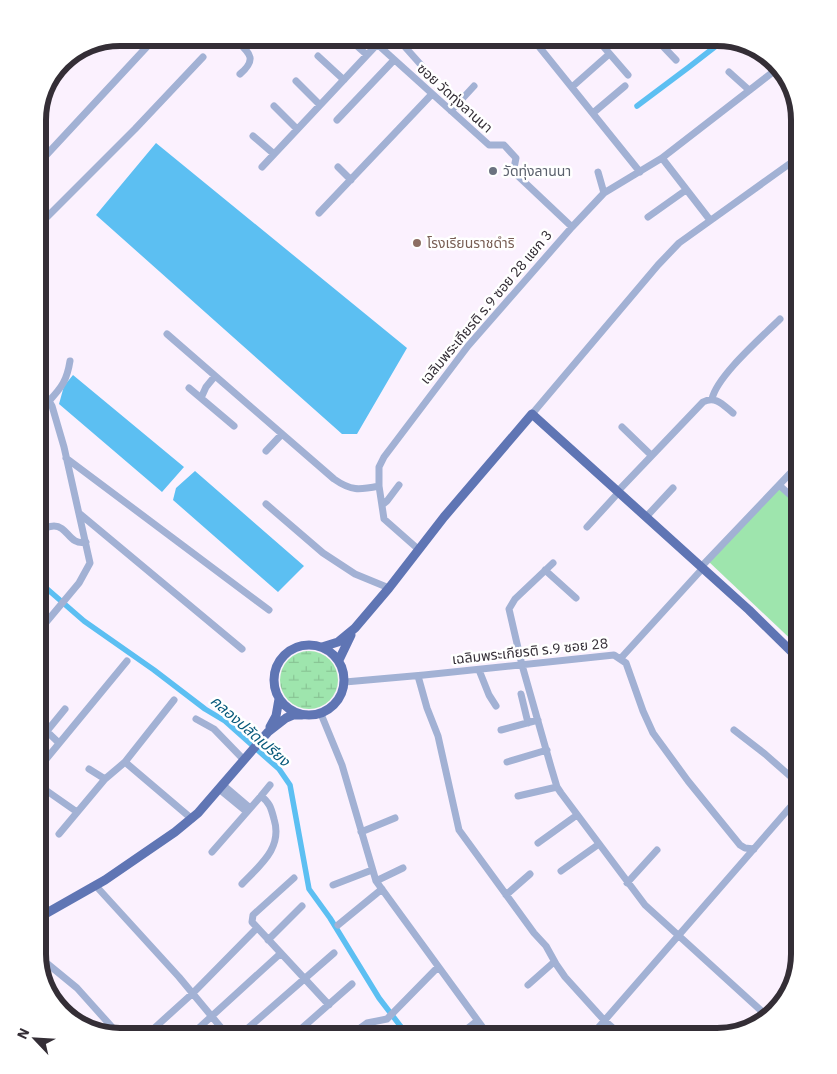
<svg xmlns="http://www.w3.org/2000/svg" width="837" height="1074" font-family="'IBM Plex Sans','Noto Sans Thai',sans-serif">
  <defs>
    <pattern id="wetland-marsh" width="20" height="14" patternUnits="userSpaceOnUse" patternTransform="scale(1.25)"><rect width="20" height="14" fill="#9ee5ad"/><path d="M1 5h8M5 5V1M11 12h8M15 12V8" fill="none" stroke="#89c595"/></pattern>
  </defs>
  <rect width="100%" height="100%" fill="#fbf1fe"/>
  <!-- wetland -->
  <path fill="url(#wetland-marsh)" d="M280 680a29 29 0 1 1 58 0a29 29 0 1 1-58 0Z"/>
  <!-- park -->
  <path fill="#9ee5ad" d="M 778,487 L 799,507 L 799,647 L 708,561 Z"/>
  <!-- water -->
  <path fill="#5cbff2" d="M 156,143 L 407,348 L 357,434 L 342,434 L 96,215 Z
    M 73,375 L 184,467 L 162,492 L 59,404 L 64,386 Z
    M 195,471 L 304,566 L 278,592 L 173,500 L 176,488 Z"/>
  <g fill="none" stroke-linecap="round" stroke-linejoin="round">
    <!-- canal -->
    <path stroke="#5cbff2" stroke-width="5.5" d="M 637,106 L 689,67 L 725,39
      M 38,581 L 84,621 L 154,670 L 205,709 L 225,721 L 279,769 L 290,785 L 309,889 L 330,918 L 379,998 L 408,1036"/>
    <!-- minor -->
    <path stroke="#a2b1d4" stroke-width="7" d="M 234,38 C 248,52 259,58 240,74
      M 348,38 L 367,55
      M 397,38 L 422,66
      M 532,38 L 640,172
      M 596,38 L 628,75
      M 655,38 L 676,60
      M 377,44 L 489,145 L 504,145 L 516,158 L 514,168 L 518,176 L 572,227
      M 318,56 L 344,80
      M 729,72 L 749,90
      M 296,81 L 320,105
      M 572,87 L 607,56
      M 274,106 L 297,129
      M 451,111 L 474,86
      M 593,113 L 625,86
      M 337,120 L 394,60
      M 253,136 L 274,154
      M 662,158 L 710,220
      M 38,164 L 155,38
      M 262,167 L 383,38
      M 338,167 L 351,180
      M 598,172 L 604,193
      M 319,213 L 432,94
      M 648,217 L 686,190
      M 38,226 L 135,129 L 203,57
      M 167,334 L 334,479 C 351,491 359,490 379,486
      M 189,388 L 234,426
      M 201,398 L 206,387 L 215,376
      M 712,399 C 717,376 762,337 780,319
      M 49,401 C 62,387 67,380 70,361
      M 532,414 L 658,265 L 679,243 L 799,157
      M 622,427 L 651,455
      M 266,451 L 282,434
      M 66,458 L 269,610
      M 779,485 L 799,503
      M 618,491 L 703,402 C 716,395 724,406 733,413
      M 266,504 L 323,553 L 355,574 L 389,588
      M 382,505 L 387,501 L 399,485
      M 80,514 L 242,649
      M 646,517 L 673,488
      M 38,522 L 45,528 C 48,527 51,526 54,526 C 68,526 69,546 86,542
      M 587,527 L 619,492
      M 418,549 L 384,519 L 379,486 L 379,467 L 384,457 L 468,346 L 572,227 L 604,193 L 662,158 L 773,72 L 780,69
      M 553,563 L 515,599 L 509,609 L 522,665 L 551,767 L 557,787 L 561,793 L 645,905 L 768,1017
      M 701,567 L 799,464
      M 545,570 L 576,598
      M 38,632 L 79,583 L 90,563 L 64,447 L 52,406 L 49,401 L 38,391
      M 621,658 L 703,568
      M 479,670 L 489,695 L 496,706
      M 418,676 L 427,708 L 438,736 L 459,830 L 534,933 L 546,946 L 556,964 L 565,977 L 604,1020 L 622,1036
      M 345,682 L 424,675 L 614,655 L 626,663 L 643,711 L 653,733 L 688,781 L 740,845 L 745,848 L 754,849
      M 38,692 L 38,691
      M 521,694 L 528,723
      M 321,714 L 342,765 L 376,881 L 489,1036
      M 196,719 L 214,729 L 244,760
      M 38,723 L 59,743
      M 501,730 L 538,720
      M 734,730 L 765,754 L 799,784
      M 38,742 L 65,709
      M 125,762 L 192,819
      M 507,762 L 547,750
      M 38,769 L 127,661
      M 89,769 L 105,779
      M 223,785 L 250,808
      M 219,789 L 247,812
      M 47,791 L 77,812
      M 261,796 L 270,785
      M 518,796 L 557,787
      M 361,832 L 395,818
      M 59,834 L 105,779 L 125,762 L 174,700
      M 538,843 L 577,815
      M 212,852 L 261,796 C 270,803 271,808 274,819 C 283,848 260,865 242,884
      M 561,871 L 599,844
      M 294,878 L 253,915 L 252,922 L 329,1005
      M 376,881 L 403,868
      M 627,883 L 657,850
      M 333,885 L 372,870
      M 96,886 L 179,977 L 228,1036
      M 506,895 L 530,874
      M 338,925 L 382,889
      M 268,940 L 302,906
      M 38,956 L 77,988 L 120,1036
      M 528,985 L 554,962
      M 767,1015 L 790,988
      M 150,1032 L 193,993 L 257,928
      M 190,1036 L 281,953
      M 239,1036 L 334,953
      M 293,1036 L 352,984
      M 349,1036 L 367,1023 L 387,1019 L 438,967
      M 458,1036 L 477,1021
      M 591,1036 L 799,797"/>
    <!-- major -->
    <path stroke="#5f75b4" stroke-width="9" d="M274 680a35 35 0 1 1 70 0a35 35 0 1 1-70 0Z
      M 322,647 L 338,642 L 355,628 L 389,588 L 444,517 L 532,414 L 749,610 L 799,659
      M 339,660 L 351,635
      M 270,727 L 276,716 L 279,699
      M 38,918 L 105,880 L 175,832 L 198,813 L 268,732 L 286,718 L 293,715 L 302,715"/>
  </g>
  <!-- markers -->
  <circle fill="#6b7280" stroke="#fff" stroke-width="2" cx="493" cy="171" r="5"/>
  <circle fill="#8d6e63" stroke="#fff" stroke-width="2" cx="417" cy="243" r="5"/>
  <g text-anchor="middle" stroke-width="5" stroke-linejoin="round" paint-order="stroke">
    <!-- street labels -->
    <g font-size="14" fill="#342e36" stroke="#fff">
      <text transform="translate(455 98) rotate(42)" y="5">ซอย วัดทุ่งลานนา</text>
      <text transform="translate(486 307) rotate(-50)" y="5">เฉลิมพระเกียรติ ร.9 ซอย 28 แยก 3</text>
      <text transform="translate(530 651) rotate(-6)" y="5">เฉลิมพระเกียรติ ร.9 ซอย 28</text>
    </g>
    <!-- worship labels -->
    <g font-size="14" fill="#5b616d" stroke="#fff" text-anchor="start">
      <text x="503" y="176">วัดทุ่งลานนา</text>
    </g>
    <!-- education labels -->
    <g font-size="14" fill="#785e54" stroke="#fff" text-anchor="start">
      <text x="427" y="248">โรงเรียนราชดำริ</text>
    </g>
    <!-- water labels -->
    <g font-size="15" font-style="italic" fill="#07597b" stroke="#fff">
      <text transform="translate(250 731) rotate(41)" y="5">คลองปลัดเปรียง</text>
    </g>
  </g>
  <!-- crop -->
  <path d="M0 0H837V1074H0ZM120 46H717A74 74 0 0 1 791 120V954A74 74 0 0 1 717 1028H120A74 74 0 0 1 46 954V120A74 74 0 0 1 120 46Z" fill="#fff" fill-rule="evenodd"/>
  <path fill="none" stroke="#342e36" stroke-width="6" d="M120 46H717A74 74 0 0 1 791 120V954A74 74 0 0 1 717 1028H120A74 74 0 0 1 46 954V120A74 74 0 0 1 120 46Z"/>
  <!-- north arrow -->
  <g transform="translate(35 1039) rotate(295)" stroke="#ffffff" stroke-width="4" paint-order="stroke">
  <path d="M0-4L9 19L0 12L-9 19Z" fill="#342e36"/>
  <text y="-8" font-size="14" font-weight="bold" text-anchor="middle" fill="#342e36">N</text>
  </g>
</svg>
